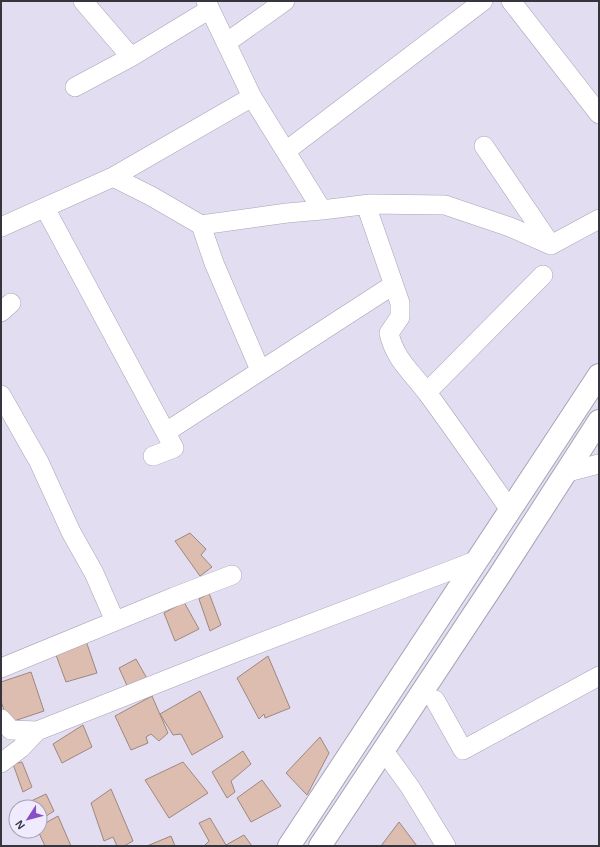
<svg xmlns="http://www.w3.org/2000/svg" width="600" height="847" font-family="Helvetica,sans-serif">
  <rect width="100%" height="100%" fill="#e3ddf1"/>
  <!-- building -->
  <path fill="#ddbdb0" stroke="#9d887f" d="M 190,533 L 206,549 L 201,555 L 212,567 L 200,576 L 175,541 Z
    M 209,593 L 221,625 L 210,631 L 199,599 Z
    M 184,602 L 199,629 L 175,641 L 164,613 Z
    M 85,638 L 97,673 L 66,682 L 56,655 Z
    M 268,656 L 290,708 L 265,718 L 264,714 L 259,719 L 237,678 Z
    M 136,659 L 149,682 L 129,690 L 119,668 Z
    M 31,672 L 44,711 L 8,723 L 1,701 L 1,682 Z
    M 200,691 L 223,737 L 192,755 L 181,734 L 173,735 L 160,714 Z
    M 152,696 L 168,733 L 159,741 L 151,734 L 146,737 L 148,743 L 131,750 L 115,716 Z
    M 83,725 L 92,747 L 62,763 L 53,744 Z
    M 320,737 L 329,753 L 307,795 L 286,773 Z
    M 243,751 L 251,764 L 231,781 L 235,792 L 227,798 L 212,772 Z
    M 22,762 L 32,787 L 23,792 L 13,764 Z
    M 183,762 L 208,793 L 169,818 L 145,780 Z
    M 262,780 L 281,806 L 251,822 L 237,798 Z
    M 111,789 L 133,841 L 124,846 L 117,846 L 113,837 L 104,841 L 91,803 Z
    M 46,794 L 54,811 L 40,820 L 40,807 L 33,807 L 31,801 Z
    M 58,816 L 71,846 L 45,846 L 38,831 L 40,831 L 40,826 Z
    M 210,818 L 226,845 L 224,846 L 204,846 L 209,841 L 199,823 Z
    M 399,822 L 417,846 L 381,846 Z
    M 244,835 L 252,846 L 224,846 L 226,845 Z
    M 171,836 L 175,846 L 147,846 Z"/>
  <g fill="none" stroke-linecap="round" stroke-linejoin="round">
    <defs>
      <path id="minor" d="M 83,1 L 131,57 L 210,9
        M 206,1 L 252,97 L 322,210
        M 511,1 L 599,114
        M 226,43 L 285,1
        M 75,87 L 131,57
        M 252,97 L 113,177 L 151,196 L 201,225 L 287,213 L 322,210 L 370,204 L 445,205 L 510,227 L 551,245 L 599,219
        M 484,146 L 551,245
        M 286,151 L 483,1
        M 366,205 L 400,303 L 400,317 L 389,333 C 395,360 412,372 428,394 C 456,432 483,471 510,510
        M 45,208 L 174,448 L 153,456
        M 201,225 L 214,263 L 260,370
        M 1,227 L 113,177
        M 1,312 L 11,303
        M 427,392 L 543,275
        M 1,395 L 39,462 L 71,532 L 94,573 L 115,621
        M 166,432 L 393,285
        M 564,473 L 599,464
        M 1,668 L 174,597 L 232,575
        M 435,700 L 463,750 L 599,676
        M 1,719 L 11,730 L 37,731
        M 384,751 L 410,787 L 446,846
        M 1,763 L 21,748 L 37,731 L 239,651 L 478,560"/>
      <path id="trunk" d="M 289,846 L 599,375
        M 320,846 L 499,576 L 599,421"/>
    </defs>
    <!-- minor casing -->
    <use href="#minor" stroke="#a8a2b5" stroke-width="20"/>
    <!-- trunk casing -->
    <use href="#trunk" stroke="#a8a2b5" stroke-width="24"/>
    <!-- minor -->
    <use href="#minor" stroke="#fff" stroke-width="19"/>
    <!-- trunk -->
    <use href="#trunk" stroke="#fff" stroke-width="22"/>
  </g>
  <!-- border -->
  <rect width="600" height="847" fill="none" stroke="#36343c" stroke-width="4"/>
  <!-- north arrow -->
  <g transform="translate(28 819) rotate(234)"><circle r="19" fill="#f0eaff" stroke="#a6a1b1"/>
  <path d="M0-3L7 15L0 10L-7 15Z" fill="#8750c7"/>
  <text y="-6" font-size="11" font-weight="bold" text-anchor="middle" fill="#36343c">N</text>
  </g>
</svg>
